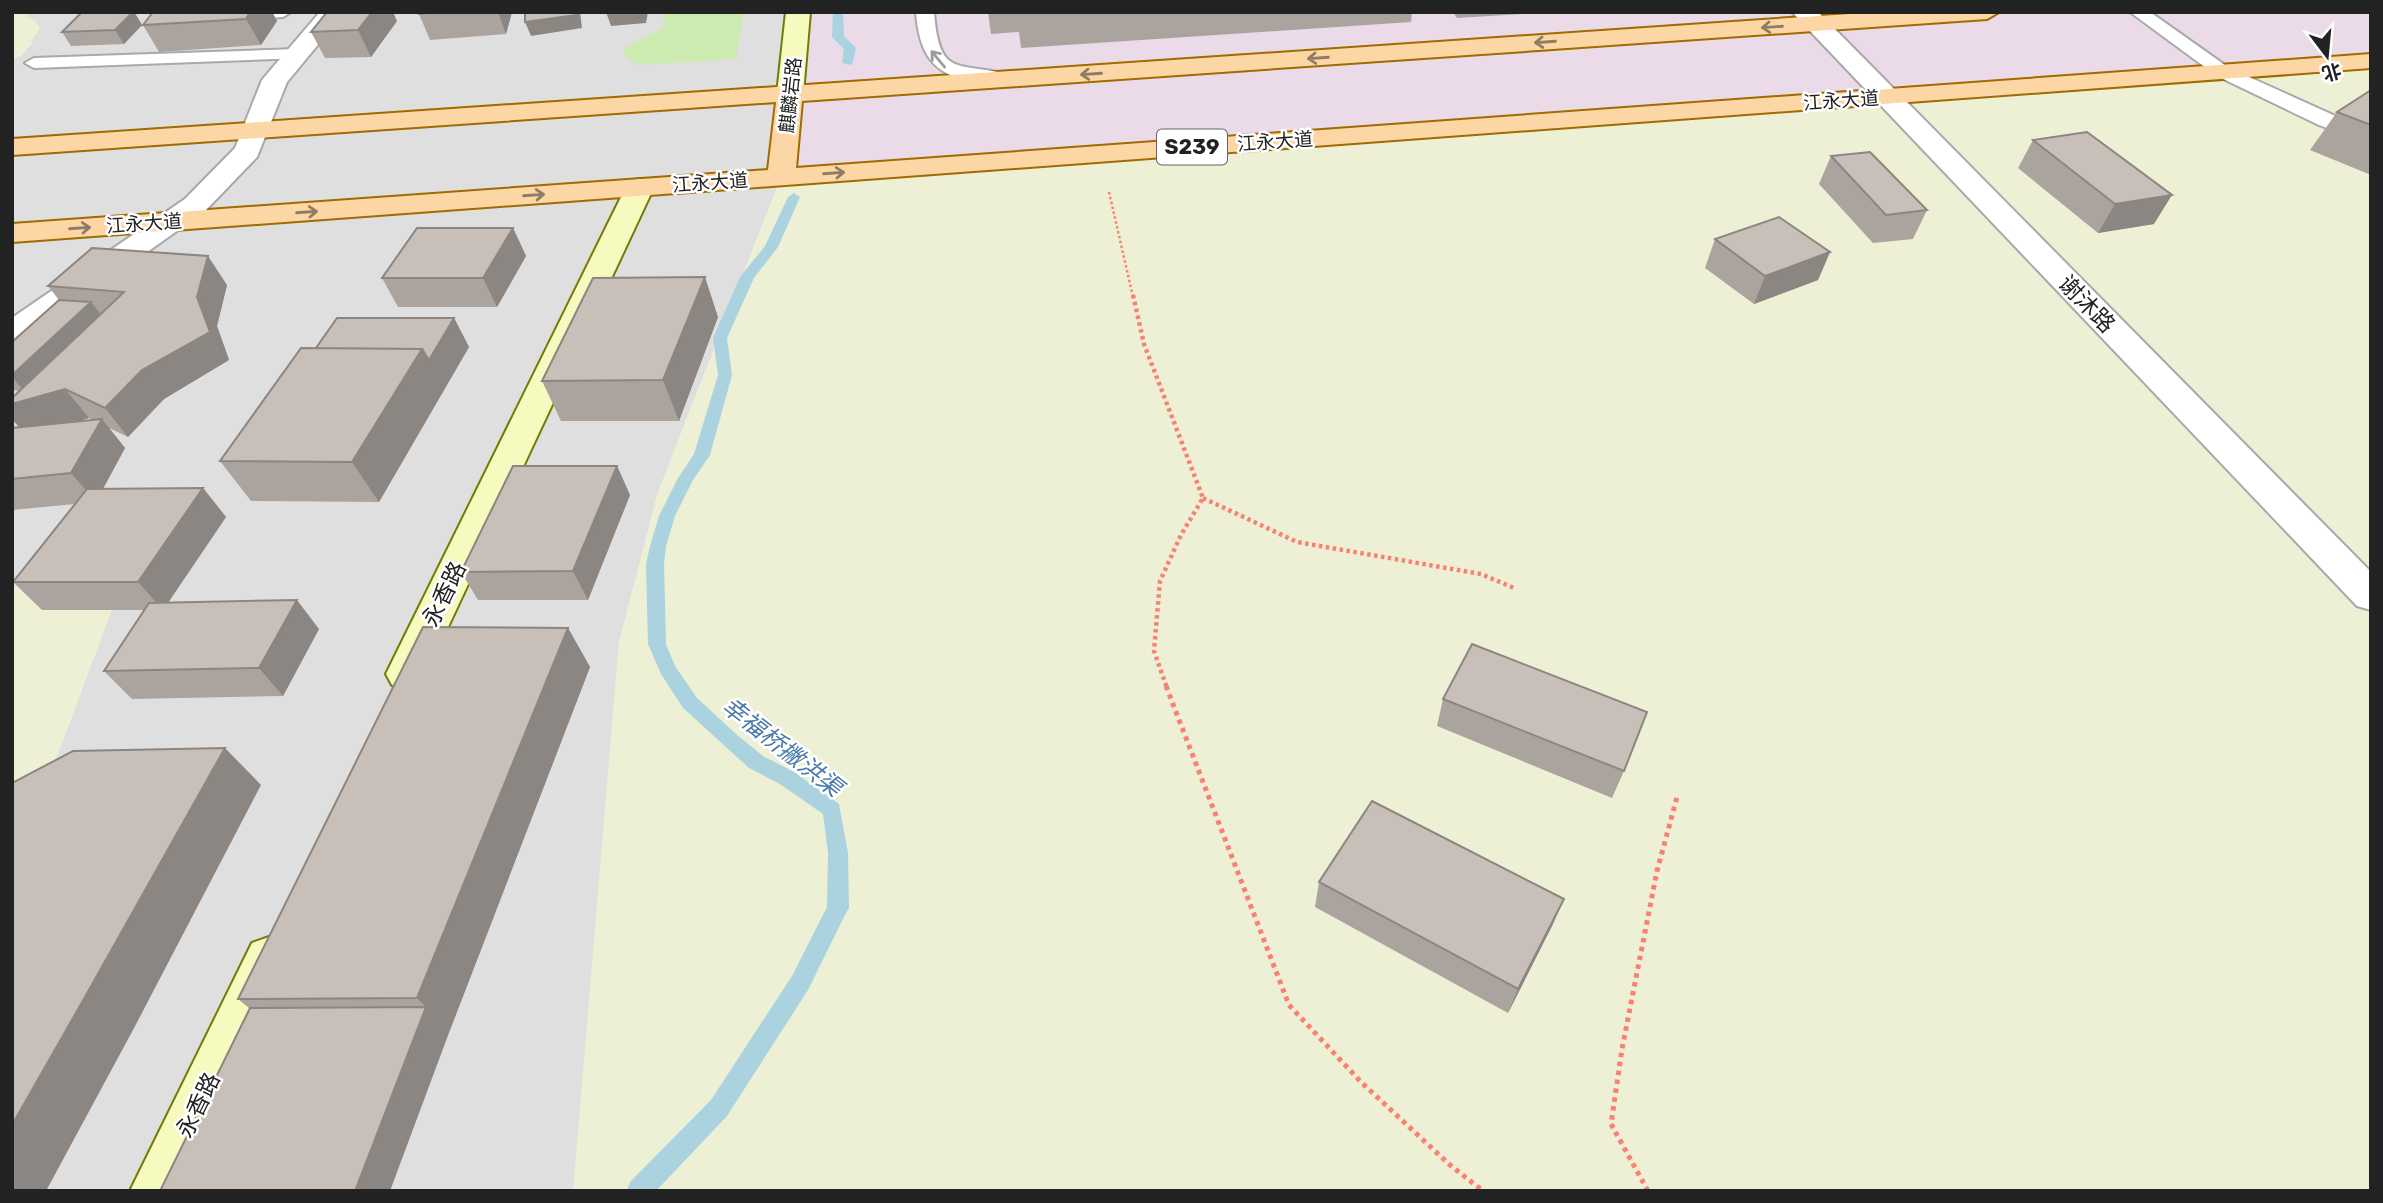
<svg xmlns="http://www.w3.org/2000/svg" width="2383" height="1203" font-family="Rubik,'Noto Sans SC',sans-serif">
  <rect width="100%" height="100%" fill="#f2efe9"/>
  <!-- residential -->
  <path fill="#e0dfdf" d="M 28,12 L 798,12 L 781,177 L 657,495 L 573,1191 L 12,1191 L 12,59 L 22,55 L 32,43 L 26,17 Z"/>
  <!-- industrial -->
  <path fill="#ebdbe8" d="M 798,12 L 2371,12 L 2371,61 L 781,177 Z"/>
  <!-- farmland -->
  <path fill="#eef0d5" d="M 12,12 L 28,12 L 26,17 L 36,21 L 40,28 L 22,55 L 12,59 Z
    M 2371,60 L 2371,1191 L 573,1191 L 619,642 L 657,495 L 781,177 Z
    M 12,584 L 113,607 L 42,797 L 12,842 Z"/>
  <!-- grass -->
  <path fill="#cdebb0" d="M 665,12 L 744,12 L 736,59 L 639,65 L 624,56 L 624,48 L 663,28 Z"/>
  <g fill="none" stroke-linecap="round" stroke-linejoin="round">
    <!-- stream -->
    <path fill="#aad3df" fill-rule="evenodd" d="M 833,12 L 843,12 L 844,36 L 856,48 L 852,65 L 842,63 L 844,49 L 832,37 Z
      M 794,193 L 800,197 L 778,247 L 754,278 L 727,338 L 732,375 L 710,455 L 693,480 L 675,516 L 666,546 L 664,564 L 666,644 L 675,666 L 697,698 L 736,734 L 763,756 L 794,772 L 839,804 L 848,853 L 849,908 L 845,915 L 808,990 L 727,1116 L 656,1191 L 627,1191 L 630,1182 L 711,1100 L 792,976 L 827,907 L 828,853 L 823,814 L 780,784 L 749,768 L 683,708 L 661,674 L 648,644 L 646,564 L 650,546 L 659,516 L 678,478 L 694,454 L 718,375 L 713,338 L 740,277 L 765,246 L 788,197 Z"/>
    <defs>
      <path id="service" d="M 230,12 L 291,12 L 283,17 L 237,20 L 231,19 Z
        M 916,12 L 934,12 C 939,78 957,62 1007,74 L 1010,78 L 1007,82 C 997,85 985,83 974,81 C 932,76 919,52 916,12 Z
        M 2130,12 L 2150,12 L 2229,68 L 2371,132 L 2371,145 L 2319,125 L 2217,76 Z
        M 297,49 L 303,50 L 306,54 L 303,58 L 34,68 L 25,63 L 34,58 Z"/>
      <path id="minor" d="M 320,12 L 345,12 L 287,82 L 257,157 L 205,211 L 23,340 L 12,343 L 12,318 L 185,199 L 235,148 L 262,80 Z"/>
      <path id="tertiary" d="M 1792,12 L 1818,12 L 2371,572 L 2371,610 L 2357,606 Z"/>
      <path id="secondary" d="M 786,12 L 810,12 L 803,94 L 799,99 L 781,99 L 777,94 Z
        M 640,179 L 650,181 L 654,187 L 426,674 L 420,685 L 406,690 L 392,685 L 386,674 L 626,187 L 630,181 Z
        M 269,937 L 286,943 L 293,959 L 185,1191 L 130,1191 L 252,943 Z"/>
      <path id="primary" d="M 1879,12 L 1999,12 L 1987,19 L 802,101 L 796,168 L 2371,54 L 2371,68 L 12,242 L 12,224 L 768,170 L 776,102 L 12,155 L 12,139 Z"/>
    </defs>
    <!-- service casing -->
    <use href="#service" stroke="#a9a9a9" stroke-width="4"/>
    <!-- minor casing -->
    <use href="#minor" stroke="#a9a9a9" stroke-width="4"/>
    <!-- tertiary casing -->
    <use href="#tertiary" stroke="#a9a9a9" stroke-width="4"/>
    <!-- secondary casing -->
    <use href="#secondary" stroke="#707d05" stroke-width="4"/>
    <!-- primary casing -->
    <use href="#primary" stroke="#a06b00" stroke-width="4"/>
    <!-- path-far2 -->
    <path stroke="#fa8072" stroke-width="2.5" stroke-dasharray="2.5 2.5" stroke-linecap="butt" d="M 1109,192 L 1133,297"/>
    <!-- path-far1 -->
    <path stroke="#fa8072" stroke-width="4.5" stroke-dasharray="3.5 3.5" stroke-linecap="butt" d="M 1133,295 L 1144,344 L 1203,498 L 1181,535 L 1160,581 L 1154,651 L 1167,688
      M 1203,498 L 1297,542 L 1481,574 L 1514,588"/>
    <!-- path -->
    <path stroke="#fa8072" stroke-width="5" stroke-dasharray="4.5 4.5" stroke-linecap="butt" d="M 1166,686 L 1289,1005 L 1361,1082 L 1450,1165 L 1483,1191
      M 1648,1191 L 1611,1124 L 1622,1049 L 1657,871 L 1677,797"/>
    <!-- service -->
    <use href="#service" fill="#fff" fill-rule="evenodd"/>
    <!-- minor -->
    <use href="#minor" fill="#fff" fill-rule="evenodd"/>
    <!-- tertiary -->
    <use href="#tertiary" fill="#fff" fill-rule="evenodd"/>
    <!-- secondary -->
    <use href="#secondary" fill="#f7fabf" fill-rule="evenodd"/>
    <!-- primary -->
    <use href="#primary" fill="#fcd6a4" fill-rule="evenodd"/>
  </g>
  <!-- wall -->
  <path fill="#aba49e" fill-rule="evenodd" d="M 99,12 L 272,12 L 277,21 L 261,45 L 159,52 L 143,25 L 152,13 L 135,13 L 142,25 L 124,44 L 71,46 L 62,32 Z
    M 419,12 L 512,12 L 506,34 L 430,40 L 419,14 Z
    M 988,12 L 1412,12 L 1411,22 L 1021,48 L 1019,32 L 991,34 Z
    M 1453,12 L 1555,12 L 1457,18 Z
    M 397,21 L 371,57 L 325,58 L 311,32 Z
    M 2371,90 L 2371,175 L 2310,150 L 2337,112 Z
    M 2033,140 L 2154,224 L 2098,233 L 2018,168 Z
    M 1831,156 L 1927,210 L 1913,239 L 1873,243 L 1819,184 Z
    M 513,228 L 526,256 L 497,307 L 398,307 L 382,278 Z
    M 1715,239 L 1830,252 L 1818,280 L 1754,304 L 1705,268 Z
    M 227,285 L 217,326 L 229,360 L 164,399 L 128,437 L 109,428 L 125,448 L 103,488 L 203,488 L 226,517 L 168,603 L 319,629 L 283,696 L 132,699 L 104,671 L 144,610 L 42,610 L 13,582 L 75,504 L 12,510 L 12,428 L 19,427 L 12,419 L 12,398 L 20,391 L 12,390 L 12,342 L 59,300 L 48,286 ZM 89,418 L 93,420 L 76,421 Z
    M 718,317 L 679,421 L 561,421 L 542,381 Z
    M 454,318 L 469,347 L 379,502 L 251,501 L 220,461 L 316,348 Z
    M 617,466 L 630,495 L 588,600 L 478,600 L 461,572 Z
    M 568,628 L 590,667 L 450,1030 L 249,1008 L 238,999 Z
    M 1443,699 L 1624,771 L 1612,798 L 1437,726 Z
    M 1319,882 L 1553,924 L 1508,1013 L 1315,907 Z"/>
  <!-- shaded-wall -->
  <path fill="#8b8681" d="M 133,12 L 134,12 L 142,25 L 124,44 L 115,30 Z
    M 250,12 L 272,12 L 277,21 L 261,45 L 246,19 Z
    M 372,12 L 393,12 L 397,21 L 371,57 L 358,30 Z
    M 498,12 L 512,12 L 506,34 Z
    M 577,12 L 580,12 L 582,28 L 531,36 L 525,22 Z
    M 606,12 L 648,12 L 646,23 L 611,26 Z
    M 2172,195 L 2154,224 L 2098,233 L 2115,204 Z
    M 513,228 L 526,256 L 497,307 L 483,278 Z
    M 1830,252 L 1818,280 L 1754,304 L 1765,276 Z
    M 208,256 L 227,285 L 217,326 L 229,360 L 164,399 L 128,437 L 105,408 L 197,297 Z
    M 705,277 L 718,317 L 679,421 L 663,380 Z
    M 91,302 L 103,317 L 24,391 L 12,377 L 12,375 Z
    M 454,318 L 469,347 L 379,502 L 352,462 L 422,349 Z
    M 65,389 L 89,418 L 27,436 L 12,419 L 12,404 Z
    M 102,419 L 125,448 L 96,502 L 71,473 Z
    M 617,466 L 630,495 L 588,600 L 573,571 Z
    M 203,488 L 226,517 L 163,610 L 138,582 Z
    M 297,600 L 319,629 L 283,696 L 259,668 Z
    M 568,628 L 590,667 L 450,1030 L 390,1191 L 355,1191 L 426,1007 L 417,998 Z
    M 225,748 L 261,785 L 133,1030 L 46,1191 L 12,1191 L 12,1125 Z
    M 1564,899 L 1553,924 L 1508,1013 L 1518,989 Z"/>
  <!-- building -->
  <path fill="#c7bfb8" stroke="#8b8681" stroke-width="2" d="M 133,12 L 115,30 L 62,32 L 81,13 Z
    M 153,12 L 250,12 L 246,19 L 143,25 Z
    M 327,12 L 372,12 L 358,30 L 311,32 Z
    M 419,12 L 438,12 L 419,14 Z
    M 525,12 L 577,12 L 577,15 L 525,22 Z
    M 2371,90 L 2371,125 L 2337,112 Z
    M 2087,132 L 2172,195 L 2115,204 L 2033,140 Z
    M 1870,152 L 1927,210 L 1886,215 L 1831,156 Z
    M 1779,217 L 1830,252 L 1765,276 L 1715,239 Z
    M 417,228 L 513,228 L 483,278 L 382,278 Z
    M 92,248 L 208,256 L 197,297 L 210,332 L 142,370 L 105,408 L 65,389 L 12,404 L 12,398 L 124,292 L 48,286 Z
    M 705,277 L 663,380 L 542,381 L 593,278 Z
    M 59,300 L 91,302 L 12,375 L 12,342 Z
    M 337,318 L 454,318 L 429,360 L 422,349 L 316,348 Z
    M 301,348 L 422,349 L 352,462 L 220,461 Z
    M 102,419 L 71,473 L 12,479 L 12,428 Z
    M 513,466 L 617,466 L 573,571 L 461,572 Z
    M 203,488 L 138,582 L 13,582 L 87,489 Z
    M 297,600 L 259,668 L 104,671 L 149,603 Z
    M 423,627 L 568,628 L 417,998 L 238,999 Z
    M 1472,644 L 1647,712 L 1624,771 L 1443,699 Z
    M 225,748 L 85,997 L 12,1125 L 12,783 L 73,751 Z
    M 1372,801 L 1564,899 L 1518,989 L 1319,882 Z
    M 426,1007 L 355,1191 L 160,1191 L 250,1008 Z"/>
  <!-- one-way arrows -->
  <defs><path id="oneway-shaft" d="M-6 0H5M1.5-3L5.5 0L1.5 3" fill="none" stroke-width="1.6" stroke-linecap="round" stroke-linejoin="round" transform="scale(1.75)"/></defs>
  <g stroke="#8f7c63">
    <use href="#oneway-shaft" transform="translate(1772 27) rotate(176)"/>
    <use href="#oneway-shaft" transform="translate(1545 42) rotate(176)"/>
    <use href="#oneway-shaft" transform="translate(1318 58) rotate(176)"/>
    <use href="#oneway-shaft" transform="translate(1091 74) rotate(176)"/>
    <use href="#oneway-shaft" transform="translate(834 173) rotate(-4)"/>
    <use href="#oneway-shaft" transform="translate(534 195) rotate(-4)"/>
    <use href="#oneway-shaft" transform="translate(307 212) rotate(-4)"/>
    <use href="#oneway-shaft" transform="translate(80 228) rotate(-4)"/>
  </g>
  <use stroke="#9c9c9c" href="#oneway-shaft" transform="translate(938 59) rotate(-130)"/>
  <g text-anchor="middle" stroke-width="5" stroke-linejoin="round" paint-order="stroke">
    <!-- far-street labels -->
    <g font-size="19" fill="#222" stroke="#fff">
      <text transform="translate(790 95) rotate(-84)" y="7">麒麟岩路</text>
      <text transform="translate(1841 100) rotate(-4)" y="7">江永大道</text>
      <text transform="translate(1275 141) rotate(-4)" y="7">江永大道</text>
      <text transform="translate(710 182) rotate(-4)" y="7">江永大道</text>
      <text transform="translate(144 223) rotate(-4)" y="7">江永大道</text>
    </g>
    <!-- shield labels -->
    <rect fill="#fff" stroke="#646464" stroke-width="2" x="1157" y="129.5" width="70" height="35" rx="5"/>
    <g font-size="21" font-weight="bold" fill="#222">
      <text x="1192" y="154">S239</text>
    </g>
    <!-- street labels -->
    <g font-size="23" fill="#222" stroke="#fff">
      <text transform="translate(2087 304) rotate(46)" y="8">谢沐路</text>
      <text transform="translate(444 594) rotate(-64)" y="8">永香路</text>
      <text transform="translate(198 1105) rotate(-64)" y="8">永香路</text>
    </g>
    <!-- water labels -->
    <g font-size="24" font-style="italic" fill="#4a7aab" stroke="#fff">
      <text transform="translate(782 747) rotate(38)" y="8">幸福桥撇洪渠</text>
    </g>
  </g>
  <!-- border -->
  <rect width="2383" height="1203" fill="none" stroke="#222222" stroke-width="28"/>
  <!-- north arrow -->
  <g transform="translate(2327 56) rotate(164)" stroke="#ffffff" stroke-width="5" paint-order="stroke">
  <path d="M0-5L12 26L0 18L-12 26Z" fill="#222222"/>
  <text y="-10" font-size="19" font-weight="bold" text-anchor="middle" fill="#222222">北</text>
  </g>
</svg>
